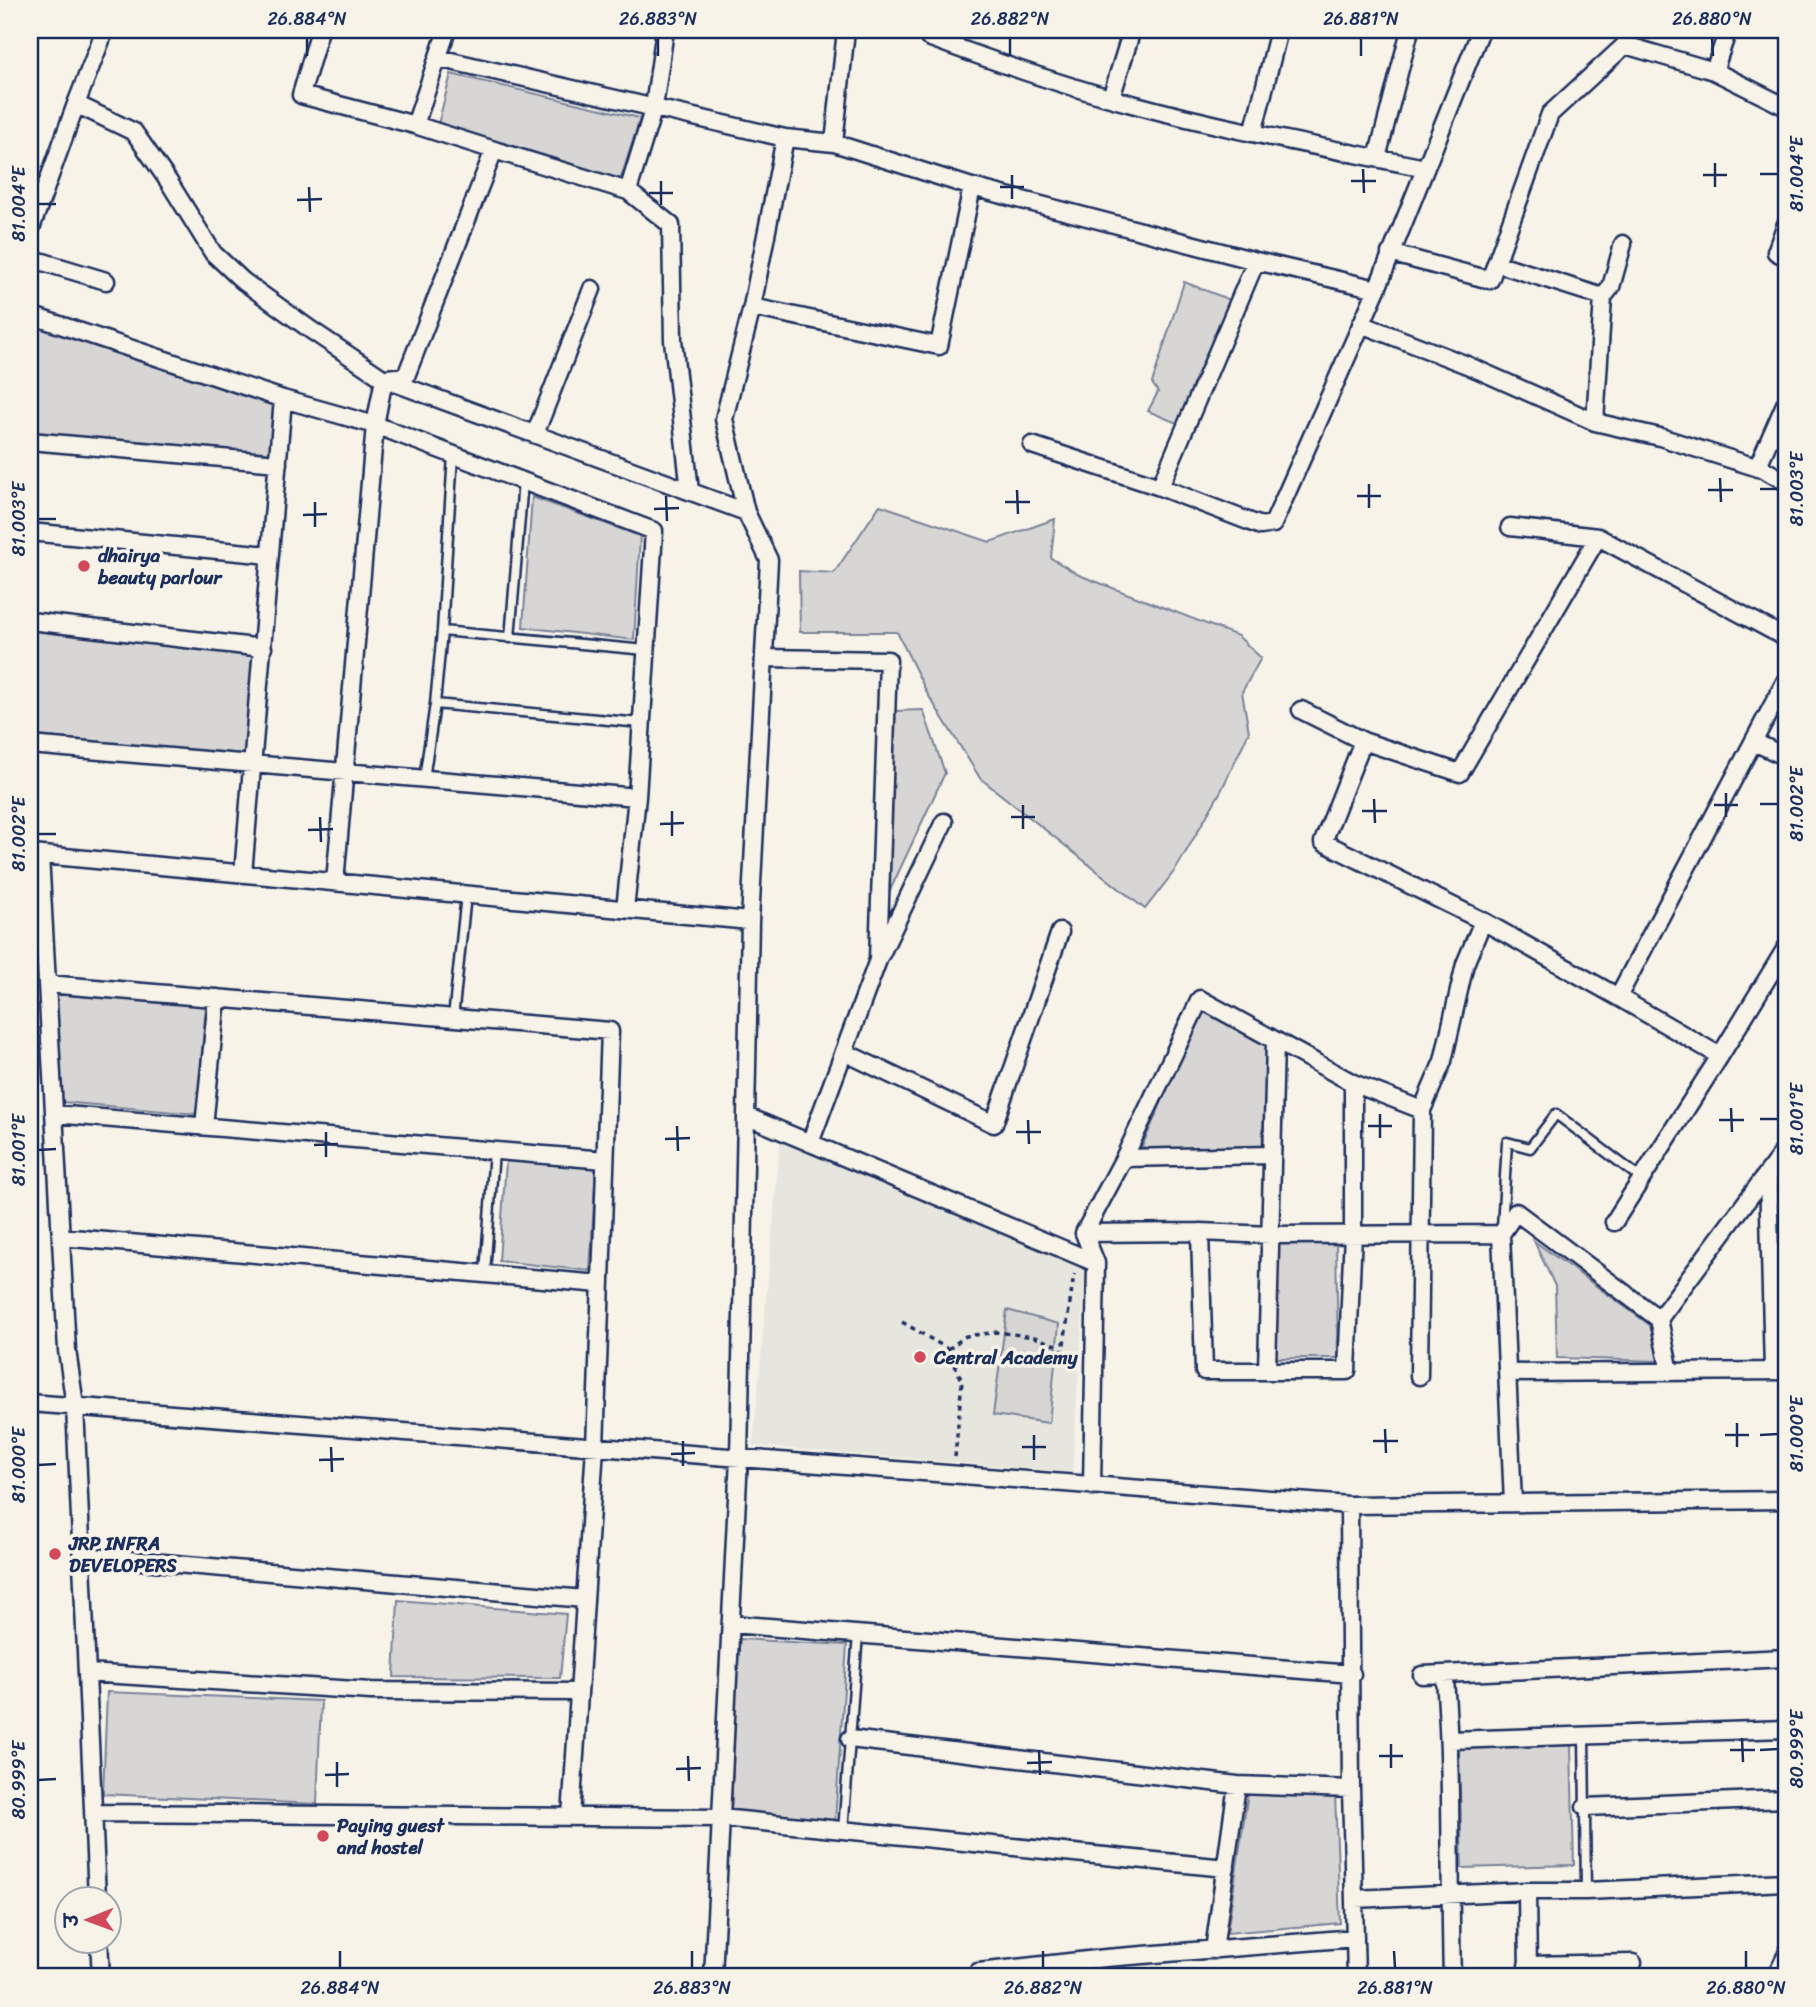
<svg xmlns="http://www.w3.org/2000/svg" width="1816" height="2007" font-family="Sriracha,'Playpen Sans Deva',sans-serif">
  <rect width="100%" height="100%" fill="#f7f3e8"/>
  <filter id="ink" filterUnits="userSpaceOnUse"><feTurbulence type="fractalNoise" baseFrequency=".0143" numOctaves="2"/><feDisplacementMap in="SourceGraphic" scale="14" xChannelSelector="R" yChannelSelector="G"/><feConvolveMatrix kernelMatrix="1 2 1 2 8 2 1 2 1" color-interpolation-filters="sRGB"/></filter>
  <g filter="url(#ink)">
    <!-- built -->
    <path fill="#e6e5de" d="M 781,1134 L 1086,1268 L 1072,1472 L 753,1446 Z"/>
    <!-- green -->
    <path fill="#d7d6d4" stroke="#798299" stroke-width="2" d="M 451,74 L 640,118 L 620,181 L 437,128 Z
      M 1184,282 L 1233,301 L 1179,424 L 1148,411 L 1158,392 L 1152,383 Z
      M 30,322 L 283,402 L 273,456 L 30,434 Z
      M 532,497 L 640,536 L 634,640 L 523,627 Z
      M 880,505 L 990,542 L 1055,519 L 1051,558 L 1079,575 L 1238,636 L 1261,658 L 1242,692 L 1249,732 L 1221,791 L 1176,869 L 1145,909 L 980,778 L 927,693 L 897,632 L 800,632 L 799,571 L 834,573 Z
      M 30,629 L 255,647 L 246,755 L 34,736 Z
      M 923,710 L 945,773 L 886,899 L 894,711 Z
      M 54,994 L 206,1006 L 197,1114 L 62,1102 Z
      M 1203,1008 L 1268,1044 L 1262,1150 L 1140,1151 Z
      M 506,1161 L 596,1167 L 590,1271 L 499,1261 Z
      M 1336,1240 L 1338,1358 L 1276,1358 L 1277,1244 Z
      M 1534,1241 L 1650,1325 L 1660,1361 L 1557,1358 L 1555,1286 Z
      M 1007,1310 L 1059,1324 L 1049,1423 L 993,1415 Z
      M 398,1600 L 566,1614 L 560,1678 L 394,1677 Z
      M 738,1639 L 847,1645 L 835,1821 L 731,1812 Z
      M 107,1692 L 321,1701 L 317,1804 L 103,1794 Z
      M 1571,1745 L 1574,1865 L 1462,1868 L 1459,1748 Z
      M 1249,1786 L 1335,1794 L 1340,1923 L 1227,1933 Z"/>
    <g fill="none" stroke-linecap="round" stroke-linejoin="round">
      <defs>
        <path id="lane" d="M 442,631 L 646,650
          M 510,638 L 523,481
          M 435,704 L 641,723
          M 424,779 L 435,704 L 442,631 L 453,455
          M 453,1018 L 466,895
          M 1502,1228 L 1507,1142 L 1530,1148 L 1556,1114 L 1642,1179
          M 485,1273 L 494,1151
          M 1584,1736 L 1586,1891
          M 843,1831 L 858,1634
          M 1771,1977 L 1786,1947"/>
        <path id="street" d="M 105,30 L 76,104 L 134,132 L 169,182 L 213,253 L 243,281 L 311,330 L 384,379 L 746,512
          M 320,30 L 301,95 L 415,125 L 494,150 L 406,376 L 387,378
          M 1728,30 L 1714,71 L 1786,107
          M 928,37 C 995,62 1063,86 1132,104 C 1228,130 1327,148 1425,168
          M 1625,45 L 1714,71
          M 438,58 L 785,138
          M 1111,98 L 1132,30
          M 415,125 L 447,30
          M 1253,133 L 1279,30
          M 834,143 L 846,30
          M 494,150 L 628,191 L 654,107 L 665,30
          M 1377,158 L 1410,30
          M 628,191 L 671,225 L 673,340 L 690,491
          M 1786,224 L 1776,252 L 1786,257
          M 30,231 L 76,104
          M 1390,253 L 1490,280 L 1550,114 L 1625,45 L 1629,30
          M 30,258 L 106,281
          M 1496,263 L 1603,297
          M 752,307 L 939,346 L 972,187
          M 30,315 L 283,399 L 375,425 L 654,531 L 637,797
          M 1361,324 L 1467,365 L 1595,422 L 1660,437 L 1765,470 L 1786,482
          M 1595,422 L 1603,297 L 1611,287 L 1623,244
          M 535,434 L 592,289
          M 30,441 L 278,463
          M 1032,445 L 1160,487 L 1261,526 L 1273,524 L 1377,289
          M 1757,468 L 1786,402
          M 1160,487 L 1256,261
          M 1510,527 L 1598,537
          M 30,532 L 270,555
          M 30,621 L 263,648
          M 1786,638 L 1598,537 L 1460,773 L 1363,741 L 1323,842 L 1483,921 L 1618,997 L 1786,680
          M 764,658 L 888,660 L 878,960 L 810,1143
          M 1301,710 L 1363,741
          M 1754,742 L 1786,757
          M 30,745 L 637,797 L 625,909
          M 32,854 L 750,921
          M 40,855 L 67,1350 L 75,1406 L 97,1898
          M 243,874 L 283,399
          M 335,882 L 375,425 L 384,379
          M 881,954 L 944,822
          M 47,984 L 610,1031 L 595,1447 L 571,1817
          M 1618,997 L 1720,1056
          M 844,1052 L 994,1124 L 1060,932
          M 54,1114 L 605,1160
          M 746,1116 L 1096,1263
          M 204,1126 L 217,998
          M 1124,1158 L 1271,1155
          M 1768,1172 L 1773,1371
          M 1614,1222 L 1720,1056 L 1786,948
          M 1200,1232 L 1204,1371 L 1347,1371 L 1353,1233 L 1353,1083
          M 1084,1233 L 1200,1232 L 1271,1235 L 1501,1234
          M 61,1237 L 600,1284
          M 1659,1319 L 1670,1372
          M 1267,1371 L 1275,1041
          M 1507,1373 L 1786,1371
          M 1419,1376 L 1422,1110
          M 30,1403 L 1349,1505 L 1786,1500
          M 1092,1486 L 1096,1263 L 1084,1233 L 1124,1158 L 1200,999 L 1353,1083 L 1422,1110 L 1443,1061 L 1465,964 L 1483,921
          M 1513,1503 L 1501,1234 L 1516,1212 L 1659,1319 L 1786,1148
          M 1349,1505 L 1351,1789 L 1356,1977
          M 82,1556 L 585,1599
          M 731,1624 L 1352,1674
          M 87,1673 L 371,1691 L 579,1692
          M 1422,1675 L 1786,1658
          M 1448,1675 L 1445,1679 C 1453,1778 1449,1878 1452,1977
          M 850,1739 L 1237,1785 L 1351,1789
          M 1450,1740 L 1786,1729
          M 1585,1807 L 1786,1799
          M 93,1813 L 721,1818 L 1226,1868
          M 1527,1891 L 1528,1977
          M 1354,1899 L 1527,1891 L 1586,1891 L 1786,1882
          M 99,1940 L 101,1977
          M 1214,1950 L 1237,1785
          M 1527,1965 L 1633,1963 L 1626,1977
          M 713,1977 L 739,1458 L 750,921 L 769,560 L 746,512 L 724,419 L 752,307 L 785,138 L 834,143 L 972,187 L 1256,261 L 1377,289 L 1481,30
          M 978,1977 L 978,1972 L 1106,1958 L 1355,1938"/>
      </defs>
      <!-- lane casing -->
      <use href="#lane" stroke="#1b2f5e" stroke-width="13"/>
      <!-- street casing -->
      <use href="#street" stroke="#1b2f5e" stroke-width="21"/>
      <!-- path -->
      <path stroke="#1b2f5e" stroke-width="3.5" stroke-dasharray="5 5" stroke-linecap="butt" d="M 902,1322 L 948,1349 L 962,1381 L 955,1457
        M 948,1349 L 966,1336 L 998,1332 L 1034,1337 L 1056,1345 L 1063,1351 L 1074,1274"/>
      <!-- lane -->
      <use href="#lane" stroke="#f7f3e8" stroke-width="8"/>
      <!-- street -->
      <use href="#street" stroke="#f7f3e8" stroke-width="16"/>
    </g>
  </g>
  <!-- ticks -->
  <path fill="none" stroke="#1b2f5e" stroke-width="2.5" d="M 307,38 L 307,56M 658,38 L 658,56M 1010,38 L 1010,56M 1361,38 L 1361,56M 1712,38 L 1713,56M 1715,163 L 1715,187M 1363,169 L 1364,193M 1760,174 L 1778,174M 1012,175 L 1012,199M 1703,175 L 1727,175M 661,181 L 661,205M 1351,181 L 1376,181M 309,187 L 310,212M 1000,187 L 1024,187M 649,193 L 673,193M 297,200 L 322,199M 38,204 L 56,204M 1720,478 L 1721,502M 1369,484 L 1369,508M 1760,489 L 1778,489M 1017,490 L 1018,514M 1708,490 L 1733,490M 666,496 L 667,521M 1357,496 L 1381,496M 315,502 L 315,527M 1005,502 L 1030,502M 654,509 L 679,508M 303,515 L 327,514M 38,519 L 56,519M 1726,793 L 1726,817M 1374,799 L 1375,823M 1760,804 L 1778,804M 1023,805 L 1023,829M 1714,805 L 1738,805M 672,811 L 672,836M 1362,811 L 1387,811M 320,817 L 321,842M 1011,817 L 1035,817M 660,824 L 684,823M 308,830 L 333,829M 38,834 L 56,834M 1731,1108 L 1732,1132M 1380,1114 L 1380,1138M 1760,1119 L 1778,1119M 1028,1120 L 1029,1144M 1719,1120 L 1744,1120M 677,1126 L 678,1151M 1368,1126 L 1392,1126M 326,1132 L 326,1157M 1016,1132 L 1041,1132M 665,1139 L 690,1138M 314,1145 L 338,1144M 38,1150 L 56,1149M 1737,1423 L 1737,1447M 1385,1429 L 1386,1453M 1034,1435 L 1034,1460M 1725,1435 L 1749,1435M 1760,1435 L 1778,1434M 683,1441 L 683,1466M 1373,1441 L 1398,1441M 331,1447 L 332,1472M 1022,1447 L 1046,1447M 671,1454 L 695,1453M 319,1460 L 344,1459M 38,1465 L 56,1464M 1742,1738 L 1743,1762M 1391,1744 L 1391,1768M 1039,1750 L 1040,1775M 1730,1750 L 1755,1750M 1760,1750 L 1778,1749M 688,1756 L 689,1781M 1379,1756 L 1403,1756M 337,1762 L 337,1787M 1027,1763 L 1052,1762M 676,1769 L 701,1768M 325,1775 L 349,1774M 38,1780 L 56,1779M 340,1951 L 340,1968M 692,1951 L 692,1968M 1043,1951 L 1043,1968M 1394,1951 L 1395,1968M 1746,1951 L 1746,1968"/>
  <!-- markers -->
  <g fill="#d1495b" stroke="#f7f3e8" stroke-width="2.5">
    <circle cx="84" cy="566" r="7"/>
    <circle cx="920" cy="1357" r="7"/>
    <circle cx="55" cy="1554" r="7"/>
    <circle cx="323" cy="1836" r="7"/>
  </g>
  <g text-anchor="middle" stroke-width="7" stroke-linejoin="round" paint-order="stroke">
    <!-- poi labels -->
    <g font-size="19" font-weight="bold" fill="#1b2f5e" stroke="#f7f3e8" text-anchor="start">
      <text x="98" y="562">dhairya<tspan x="98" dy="22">beauty parlour</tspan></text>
      <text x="934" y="1364">Central Academy</text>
      <text x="69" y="1550">JRP INFRA<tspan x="69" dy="22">DEVELOPERS</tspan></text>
      <text x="337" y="1832">Paying guest<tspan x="337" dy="22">and hostel</tspan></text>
    </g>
  </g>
  <!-- margin -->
  <rect width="1816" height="2007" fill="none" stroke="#f7f3e8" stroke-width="77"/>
  <!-- north arrow -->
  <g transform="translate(88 1920) rotate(269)"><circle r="33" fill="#f7f3e8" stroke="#9fa5b1" stroke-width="2"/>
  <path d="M0-5L12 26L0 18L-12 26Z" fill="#d1495b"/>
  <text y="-10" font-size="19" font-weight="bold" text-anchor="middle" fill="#1b2f5e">उ</text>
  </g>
  <rect x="38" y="38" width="1740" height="1930" fill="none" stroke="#1b2f5e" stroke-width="2.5"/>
  <g font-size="18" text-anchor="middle" fill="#1b2f5e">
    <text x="307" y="25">26.884°N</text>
    <text x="658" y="25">26.883°N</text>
    <text x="1010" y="25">26.882°N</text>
    <text x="1361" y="25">26.881°N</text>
    <text x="1712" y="25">26.880°N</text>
    <text transform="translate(1797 174) rotate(-90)" y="6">81.004°E</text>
    <text transform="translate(19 204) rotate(-90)" y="6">81.004°E</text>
    <text transform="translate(1797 489) rotate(-90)" y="6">81.003°E</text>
    <text transform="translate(19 519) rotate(-90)" y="6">81.003°E</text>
    <text transform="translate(1797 804) rotate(-90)" y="6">81.002°E</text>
    <text transform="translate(19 834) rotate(-90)" y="6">81.002°E</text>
    <text transform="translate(1797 1119) rotate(-90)" y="6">81.001°E</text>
    <text transform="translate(19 1150) rotate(-90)" y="6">81.001°E</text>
    <text transform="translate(1797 1434) rotate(-90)" y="6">81.000°E</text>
    <text transform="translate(19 1465) rotate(-90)" y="6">81.000°E</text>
    <text transform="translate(1797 1749) rotate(-90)" y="6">80.999°E</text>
    <text transform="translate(19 1780) rotate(-90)" y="6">80.999°E</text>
    <text x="340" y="1994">26.884°N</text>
    <text x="692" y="1994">26.883°N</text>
    <text x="1043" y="1994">26.882°N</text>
    <text x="1395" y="1994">26.881°N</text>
    <text x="1746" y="1994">26.880°N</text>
  </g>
</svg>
